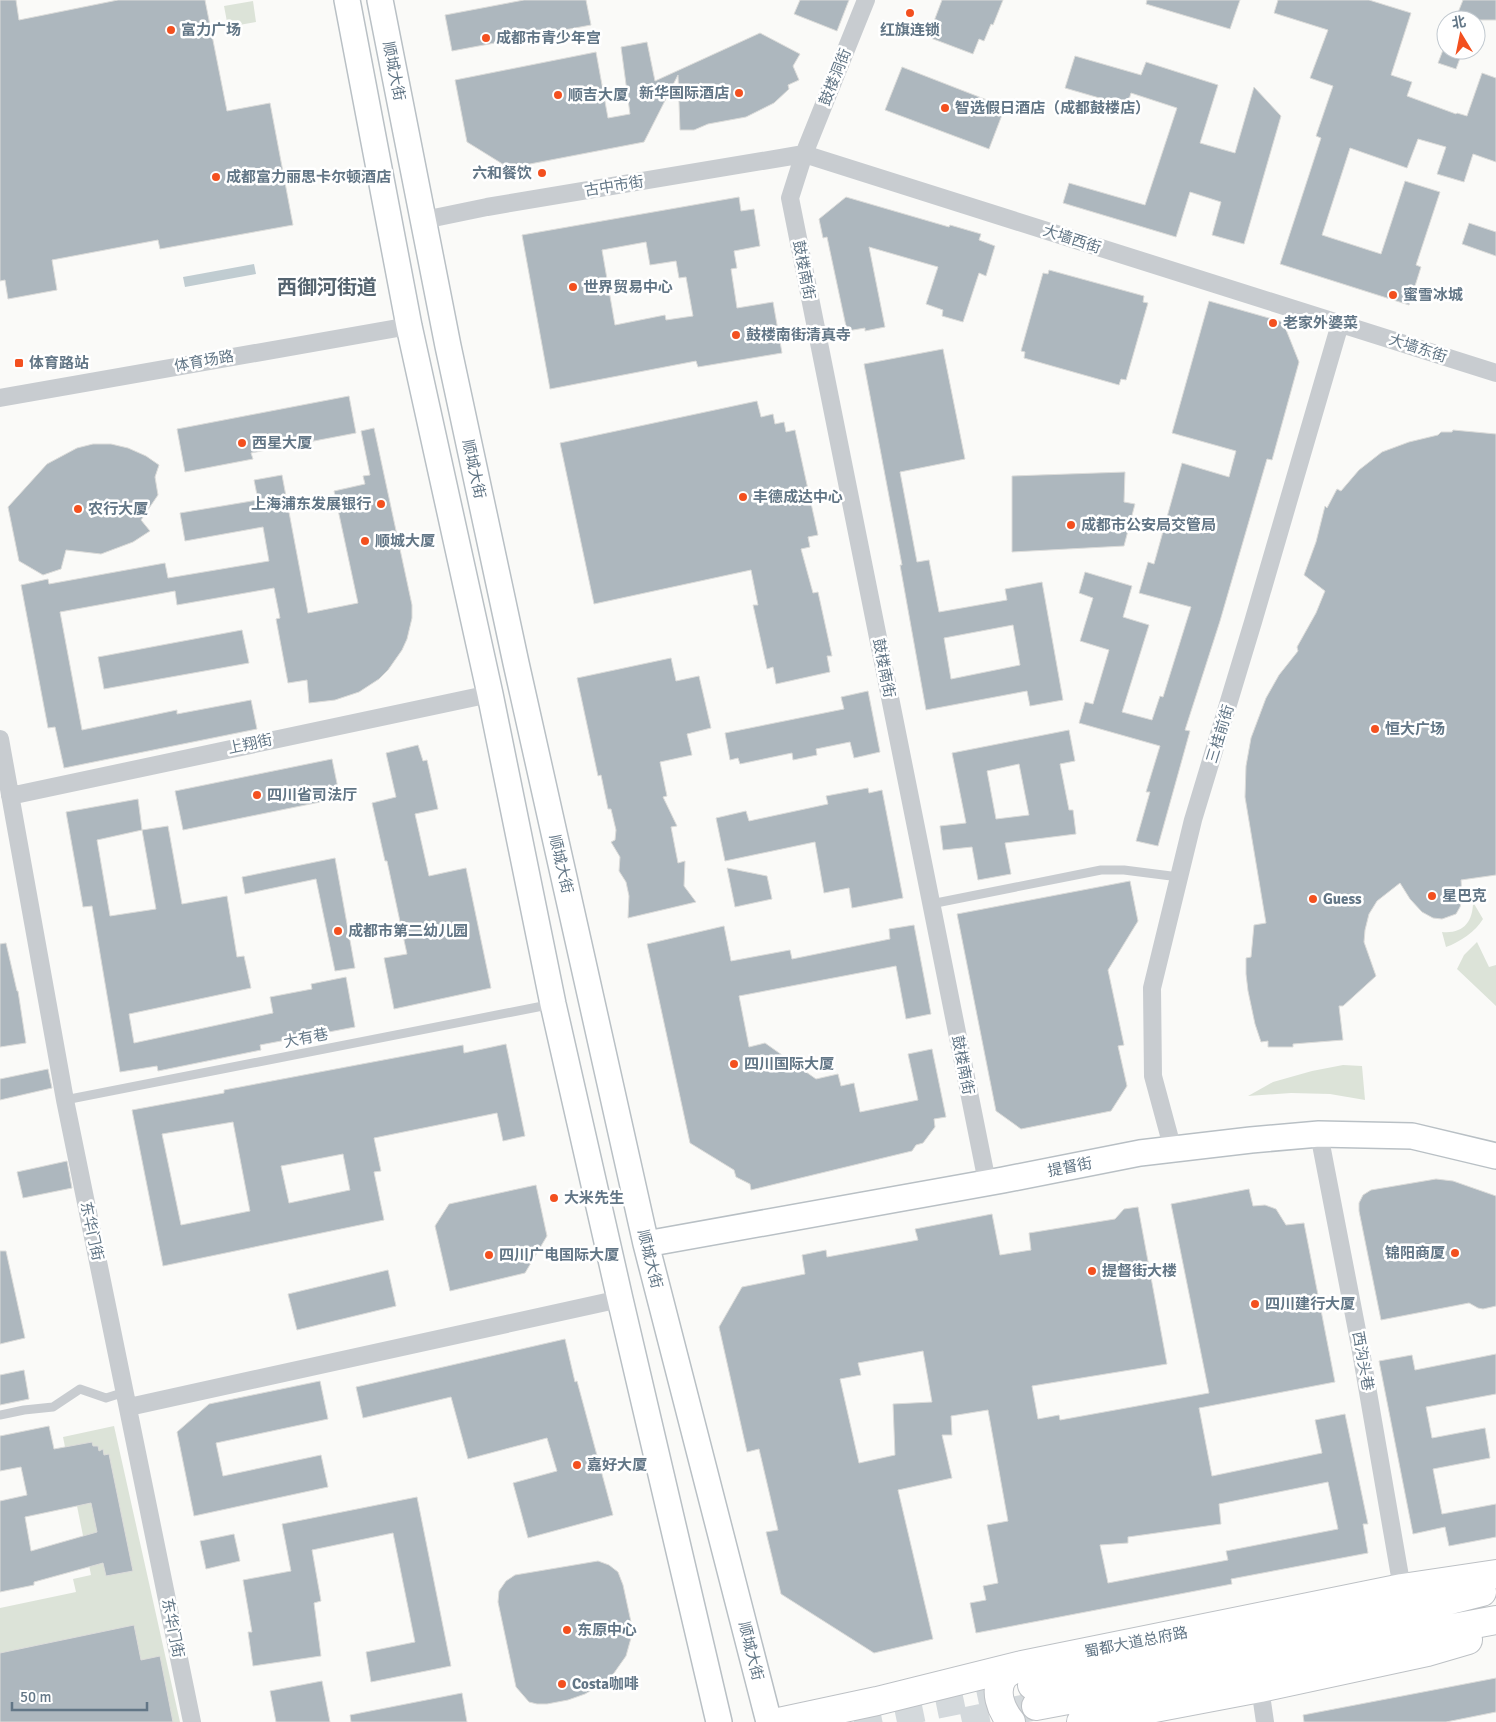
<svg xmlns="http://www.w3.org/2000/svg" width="1496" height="1722" font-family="Signika,'Noto Sans SC',sans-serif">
  <rect width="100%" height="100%" fill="#fafaf8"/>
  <!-- green -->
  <path fill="#dce3d8" d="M 253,1 L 256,22 L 228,27 L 224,6 Z
    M 1473,902 L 1483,919 C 1475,932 1460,942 1446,947 L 1442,932 C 1463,934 1473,922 1473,902 Z
    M 1477,942 L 1489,967 L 1496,965 L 1496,1006 L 1457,969 L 1464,955 Z
    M 1343,1065 L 1362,1066 L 1365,1100 L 1330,1094 L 1291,1093 L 1248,1096 L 1273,1082 L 1312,1071 Z
    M 114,1426 L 180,1722 L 0,1722 L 0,1608 L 76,1592 L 73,1579 L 91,1575 L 63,1437 Z"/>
  <!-- water -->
  <path fill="#c0ccd1" d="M 254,264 L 256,274 L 185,287 L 183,277 Z"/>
  <!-- building -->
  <path fill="#adb7be" stroke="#dcdcda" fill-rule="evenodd" d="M 0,0 L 16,0 L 19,20 L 118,0 L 205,0 L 227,111 L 270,103 L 293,225 L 160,249 L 158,240 L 52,260 L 57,290 L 8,299 L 5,280 L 0,281 Z
    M 524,0 L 586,0 L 591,25 L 452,51 L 445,15 Z
    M 800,0 L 849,0 L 837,31 L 794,14 Z
    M 942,0 L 1003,0 L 993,25 L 991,24 L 984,41 L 979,39 L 973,54 L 928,37 Z
    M 1147,0 L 1240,0 L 1230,29 L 1146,4 Z
    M 1278,0 L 1369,0 L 1411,13 L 1391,75 L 1412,82 L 1407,96 L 1456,114 L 1457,113 L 1467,116 L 1482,73 L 1496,78 L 1496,162 L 1473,154 L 1464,182 L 1437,174 L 1446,147 L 1418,139 L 1407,168 L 1350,148 L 1322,235 L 1381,254 L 1405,181 L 1440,192 L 1416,265 L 1421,267 L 1409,305 L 1280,264 L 1321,138 L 1316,136 L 1333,86 L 1310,78 L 1328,30 L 1274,13 Z
    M 1463,0 L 1496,0 L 1496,20 L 1455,20 Z
    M 760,33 L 800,54 L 793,66 L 799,80 L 788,85 L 789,89 L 774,103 L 746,117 L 708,124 L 694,130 L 680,130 L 678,75 L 644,142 L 509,168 L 467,142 L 455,80 L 596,52 L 608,118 L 630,114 L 621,47 L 647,42 L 655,81 Z
    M 1443,50 L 1463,50 L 1456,69 L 1438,63 Z
    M 1075,56 L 1141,75 L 1146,62 L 1218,85 L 1200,143 L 1235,153 L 1254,87 L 1281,116 L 1244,244 L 1212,235 L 1221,202 L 1190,192 L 1176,237 L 1063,203 L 1069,183 L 1145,205 L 1177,108 L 1131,93 L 1127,106 L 1065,88 Z
    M 902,67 L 1005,107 L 989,149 L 885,110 Z
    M 739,197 L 741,211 L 754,209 L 760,246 L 734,251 L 737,268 L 731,269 L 737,308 L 773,302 L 782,353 L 698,367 L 696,361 L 550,389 L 522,235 ZM 646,242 L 650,265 L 676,261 L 679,278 L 686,277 L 693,316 L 666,320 L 665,315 L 615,325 L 602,250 Z
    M 846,197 L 949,227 L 950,225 L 981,234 L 979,240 L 995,246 L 986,276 L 979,273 L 963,322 L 942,316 L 943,310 L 926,304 L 938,267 L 869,247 L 885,327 L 865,331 L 865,328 L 847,331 L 827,237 L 823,238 L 819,219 Z
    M 1469,223 L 1496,232 L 1496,256 L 1462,244 Z
    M 1049,270 L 1144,296 L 1143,302 L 1148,303 L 1126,380 L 1121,379 L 1119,385 L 1024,358 L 1025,352 L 1021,351 L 1043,273 L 1048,274 Z
    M 1209,301 L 1283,322 L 1299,362 L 1272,460 L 1267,459 L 1220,621 L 1185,730 L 1190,731 L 1158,846 L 1136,841 L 1150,792 L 1146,792 L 1160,746 L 1079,723 L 1085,702 L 1093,704 L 1109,650 L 1080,641 L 1093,598 L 1079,593 L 1085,572 L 1132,586 L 1123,617 L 1149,625 L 1122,712 L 1152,720 L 1160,696 L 1163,697 L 1191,607 L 1139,593 L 1148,562 L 1154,564 L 1182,463 L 1229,477 L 1236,451 L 1172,433 Z
    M 943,349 L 965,459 L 900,472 L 917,562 L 929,560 L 939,612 L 1007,600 L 1005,589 L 1042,582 L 1063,700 L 1030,706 L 1027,691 L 926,710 L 900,565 L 902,565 L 864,364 ZM 1013,625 L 1020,665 L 951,679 L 944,638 Z
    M 349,396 L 356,433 L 251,453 L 253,459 L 185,472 L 177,429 Z
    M 757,401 L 761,417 L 773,414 L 775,424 L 784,422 L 786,432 L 795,430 L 818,535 L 808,537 L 810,547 L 801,549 L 813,593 L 818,592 L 832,656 L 827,656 L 830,672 L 776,684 L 773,667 L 767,669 L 753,605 L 758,605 L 751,570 L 594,604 L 560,443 Z
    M 374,428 L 412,605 L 412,618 L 407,639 L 402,650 L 388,670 L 379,679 L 359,692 L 335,700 L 309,703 L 307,680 L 288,683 L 276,619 L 280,618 L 274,588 L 177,605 L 175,591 L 60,612 L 82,730 L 177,710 L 177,714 L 251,700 L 257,729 L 64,768 L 55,727 L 48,728 L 21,585 L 48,579 L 49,584 L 165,563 L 168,578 L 269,561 L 263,527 L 185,541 L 180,513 L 258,500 L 254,480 L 282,475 L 308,613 L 358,603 L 334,491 L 365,484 L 363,476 L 370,475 L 361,431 Z
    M 1453,430 L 1496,434 L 1496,875 L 1461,880 L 1462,900 L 1460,907 L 1456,914 L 1442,919 L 1433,918 L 1422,912 L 1410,899 L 1400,883 L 1377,901 L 1369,914 L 1365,930 L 1364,942 L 1376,976 L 1343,1006 L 1339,1006 L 1343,1040 L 1293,1044 L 1293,1047 L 1268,1047 L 1268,1041 L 1261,1042 L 1255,1024 L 1248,991 L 1246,974 L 1246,958 L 1251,957 L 1254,925 L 1266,923 L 1245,797 L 1246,766 L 1251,738 L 1266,698 L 1279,675 L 1298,651 L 1297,647 L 1316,613 L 1325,591 L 1304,575 L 1316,542 L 1325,506 L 1327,508 L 1337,489 L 1341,491 L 1359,470 L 1382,452 L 1409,442 L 1438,435 L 1441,432 L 1452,432 Z
    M 93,444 L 111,444 L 128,448 L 146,456 L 159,465 L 155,477 L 158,495 L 141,520 L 150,531 L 133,542 L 101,554 L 66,550 L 61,569 L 43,575 L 19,561 L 8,507 L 47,464 L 77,448 Z
    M 1125,472 L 1124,502 L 1135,504 L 1124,546 L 1012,552 L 1012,476 Z
    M 242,630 L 249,663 L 104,689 L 98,657 Z
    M 671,658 L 676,681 L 699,676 L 711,728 L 687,734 L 692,755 L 660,762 L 667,796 L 663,797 L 677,826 L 671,827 L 678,863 L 685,861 L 684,886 L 696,902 L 628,918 L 629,896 L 626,882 L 619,871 L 620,857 L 611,842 L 615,840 L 616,830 L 611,809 L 608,809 L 601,775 L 598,776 L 577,678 Z
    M 868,691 L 880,752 L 854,758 L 850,742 L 816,749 L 817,755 L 793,760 L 792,753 L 740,764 L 738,758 L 730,760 L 725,733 L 844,709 L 841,697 Z
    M 1069,730 L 1075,761 L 1060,764 L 1069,810 L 1073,810 L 1076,834 L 1005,843 L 1011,874 L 978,880 L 972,847 L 943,850 L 940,826 L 966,823 L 952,753 ZM 1019,764 L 1029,815 L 996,819 L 987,771 Z
    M 418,745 L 423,761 L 427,760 L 438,809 L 415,814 L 429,876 L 466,868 L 491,988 L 394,1009 L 384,958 L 407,954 L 387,861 L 385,861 L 372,803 L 396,797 L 386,753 Z
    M 332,759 L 340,798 L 183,830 L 175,791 Z
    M 868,788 L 869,793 L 882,790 L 903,898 L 852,908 L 849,888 L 824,893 L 815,842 L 725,861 L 716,818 L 746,811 L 749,821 L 828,804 L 826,796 Z
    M 138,799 L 142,830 L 168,826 L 182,904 L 227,896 L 237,957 L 244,956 L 251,988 L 129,1014 L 134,1043 L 273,1013 L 270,997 L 312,989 L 311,984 L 346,977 L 355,1027 L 260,1045 L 261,1050 L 158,1071 L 157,1066 L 120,1072 L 92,906 L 83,907 L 66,812 ZM 142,830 L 156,909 L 110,916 L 97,840 Z
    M 335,858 L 355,968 L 335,971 L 316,879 L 245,894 L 242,877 Z
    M 727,868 L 767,876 L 772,899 L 735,907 Z
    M 1130,881 L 1138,921 L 1108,970 L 1124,1045 L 1118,1046 L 1127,1086 L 1111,1111 L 1021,1129 L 996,1111 L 957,914 Z
    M 914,925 L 931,1014 L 906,1019 L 896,966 L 739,996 L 749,1047 L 765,1043 L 816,1079 L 838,1074 L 841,1086 L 854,1083 L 860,1112 L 918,1100 L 908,1054 L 932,1049 L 946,1117 L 934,1119 L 935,1127 L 923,1143 L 916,1145 L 912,1151 L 751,1190 L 750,1184 L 736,1177 L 734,1170 L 690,1143 L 647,944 L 724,926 L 731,961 L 790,950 L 792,959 L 890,939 L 889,929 Z
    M 6,943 L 17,991 L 18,991 L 26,1043 L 0,1047 L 0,944 Z
    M 506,1044 L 525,1136 L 503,1141 L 497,1113 L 374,1138 L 381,1171 L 374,1172 L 384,1220 L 163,1266 L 132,1110 L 224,1093 L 224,1090 L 463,1045 L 464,1053 ZM 233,1122 L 250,1211 L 181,1225 L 162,1134 ZM 343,1154 L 350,1190 L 289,1203 L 281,1166 Z
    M 48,1069 L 52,1088 L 0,1100 L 0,1079 Z
    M 67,1161 L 72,1188 L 23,1198 L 17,1172 Z
    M 1436,1179 L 1453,1181 L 1496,1196 L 1496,1306 L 1483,1309 L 1478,1308 L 1469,1303 L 1381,1320 L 1359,1211 L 1359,1203 L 1363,1195 L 1371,1190 Z
    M 536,1185 L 547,1236 L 525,1273 L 450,1291 L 435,1226 L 449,1204 Z
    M 1249,1189 L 1253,1206 L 1265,1205 L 1276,1209 L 1286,1225 L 1304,1223 L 1335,1382 L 1199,1408 L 1212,1476 L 1322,1453 L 1315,1420 L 1345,1414 L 1368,1524 L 1363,1524 L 1368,1553 L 1231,1579 L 1232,1584 L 976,1633 L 970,1603 L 986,1600 L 983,1586 L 998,1583 L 987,1525 L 1008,1521 L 988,1410 L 951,1416 L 952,1435 L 942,1435 L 952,1478 L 898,1490 L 933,1639 L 874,1653 L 781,1594 L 766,1532 L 778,1530 L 759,1449 L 747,1452 L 719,1327 L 742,1287 L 805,1274 L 802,1255 L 826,1250 L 827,1257 L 918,1240 L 915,1229 L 992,1214 L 1000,1255 L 1031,1250 L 1029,1233 L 1115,1219 L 1124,1209 L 1138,1207 L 1167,1364 L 1032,1386 L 1038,1419 L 1059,1415 L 1060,1420 L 1209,1393 L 1171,1204 ZM 923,1351 L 932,1402 L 893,1404 L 895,1455 L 859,1463 L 840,1379 L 861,1375 L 858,1363 ZM 1328,1482 L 1338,1529 L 1226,1551 L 1228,1560 L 1108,1583 L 1100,1545 L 1128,1543 L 1128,1537 L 1221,1524 L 1219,1504 Z
    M 0,1251 L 6,1251 L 25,1338 L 0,1344 Z
    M 388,1270 L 396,1306 L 297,1330 L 288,1294 Z
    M 565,1339 L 575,1382 L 577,1381 L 613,1515 L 528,1538 L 513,1483 L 557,1471 L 547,1438 L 468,1459 L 451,1397 L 363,1418 L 356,1387 Z
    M 1496,1354 L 1496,1394 L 1426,1407 L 1432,1438 L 1485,1428 L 1490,1458 L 1433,1469 L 1442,1514 L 1496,1504 L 1496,1537 L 1449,1546 L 1445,1527 L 1413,1534 L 1379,1361 L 1412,1355 L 1415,1370 Z
    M 24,1370 L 29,1399 L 0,1405 L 0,1375 Z
    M 320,1381 L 328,1419 L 216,1443 L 223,1476 L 321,1455 L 328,1487 L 194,1516 L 177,1432 L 209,1404 Z
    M 49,1426 L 54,1449 L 92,1442 L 93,1446 L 98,1446 L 99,1451 L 103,1449 L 104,1455 L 109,1454 L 133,1571 L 106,1576 L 103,1563 L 34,1582 L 34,1585 L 0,1592 L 0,1501 L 27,1495 L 21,1467 L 0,1471 L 0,1436 ZM 91,1503 L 97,1532 L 31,1551 L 25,1517 Z
    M 417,1497 L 451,1666 L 371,1682 L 366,1652 L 415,1642 L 393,1533 L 312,1550 L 321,1601 L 314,1603 L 321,1656 L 253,1666 L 248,1632 L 252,1632 L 243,1580 L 291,1571 L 282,1524 Z
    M 234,1534 L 240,1561 L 206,1569 L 200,1541 Z
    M 598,1561 L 609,1565 L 618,1572 L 623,1585 L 631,1622 L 631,1638 L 626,1656 L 614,1673 L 602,1684 L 585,1694 L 568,1700 L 547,1704 L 537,1704 L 529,1702 L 516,1687 L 498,1602 L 499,1591 L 506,1581 L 515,1575 Z
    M 134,1625 L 141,1660 L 160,1656 L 173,1722 L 0,1722 L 0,1653 Z
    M 1496,1678 L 1496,1712 L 1446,1722 L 1304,1722 L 1303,1715 Z
    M 322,1681 L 330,1722 L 276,1722 L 270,1691 Z
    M 462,1693 L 467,1722 L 351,1722 L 350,1715 Z"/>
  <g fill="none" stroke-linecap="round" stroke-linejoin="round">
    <!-- primary-tunnel -->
    <path stroke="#d4d9dc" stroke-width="28" stroke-dasharray="28 14" stroke-linecap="butt" d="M 854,1722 L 1032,1685
      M 962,1722 L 1036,1706"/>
    <defs>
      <path id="secondary" d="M 347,0 L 409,326 L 490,694 L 553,1004 L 620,1299 L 719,1722
        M 380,0 L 448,346 L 516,663 L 646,1244 L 769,1722
        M 646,1244 L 1003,1180 L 1140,1153 L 1251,1140 L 1319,1134 L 1412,1136 L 1496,1156"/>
      <path id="primary" d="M 1032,1685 L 1419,1608 L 1482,1592
        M 1036,1706 L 1496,1620
        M 779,1722 L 877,1701 L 1022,1665 L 1402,1588 L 1496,1574
        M 1011,1722 C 1001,1710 993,1690 1004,1676 C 1008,1672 1016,1668 1022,1665
        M 1081,1722 L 1260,1688 L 1427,1652 L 1468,1640"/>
    </defs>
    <!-- secondary casing -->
    <use href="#secondary" stroke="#b9c0c5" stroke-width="28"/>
    <!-- primary casing -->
    <use href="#primary" stroke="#bdc1c5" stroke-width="30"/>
    <!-- lane -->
    <path stroke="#c8ccd0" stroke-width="9" d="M 931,904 L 1101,870 L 1124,870 L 1179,877
      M 65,1100 L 553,1004
      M 0,1415 L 24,1410 L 53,1407 L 80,1389 L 106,1398 L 125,1392"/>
    <!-- street -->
    <path stroke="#c8ccd0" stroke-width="18" d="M 866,0 L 804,154 L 790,198 L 987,1182
      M 424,220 L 487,207 L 804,154 L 1496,373
      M 0,398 L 409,326
      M 0,739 L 65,1100 L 192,1722
      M 10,796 L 490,694
      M 1319,1134 L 1360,1346 L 1402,1588
      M 1173,1150 L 1153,1076 L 1152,988 L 1193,820 L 1253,622 L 1340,324
      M 129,1407 L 620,1299
      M 1260,1688 L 1265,1722"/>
    <!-- secondary -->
    <use href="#secondary" stroke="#fff" stroke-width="25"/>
    <!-- primary -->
    <use href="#primary" stroke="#fff" stroke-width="28"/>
  </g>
  <!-- markers -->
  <g fill="#f3501f" stroke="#fff" stroke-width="2">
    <circle cx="910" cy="13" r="5"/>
    <circle cx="171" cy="30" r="5"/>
    <circle cx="486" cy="38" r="5"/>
    <circle cx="739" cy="93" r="5"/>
    <circle cx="558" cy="95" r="5"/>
    <circle cx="945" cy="108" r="5"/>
    <circle cx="542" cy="173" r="5"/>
    <circle cx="216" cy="177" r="5"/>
    <circle cx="573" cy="287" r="5"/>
    <circle cx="1393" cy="295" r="5"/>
    <circle cx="1273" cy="323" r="5"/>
    <circle cx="736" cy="335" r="5"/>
    <rect x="14" y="358" width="10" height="10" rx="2.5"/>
    <circle cx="242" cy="443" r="5"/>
    <circle cx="743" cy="497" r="5"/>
    <circle cx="381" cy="504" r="5"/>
    <circle cx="78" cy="509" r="5"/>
    <circle cx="1071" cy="525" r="5"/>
    <circle cx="365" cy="541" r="5"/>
    <circle cx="1375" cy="729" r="5"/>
    <circle cx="257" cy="795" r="5"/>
    <circle cx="1432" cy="896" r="5"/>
    <circle cx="1313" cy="899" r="5"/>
    <circle cx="338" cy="931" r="5"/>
    <circle cx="734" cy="1064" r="5"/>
    <circle cx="554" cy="1198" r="5"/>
    <circle cx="1455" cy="1253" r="5"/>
    <circle cx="489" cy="1255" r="5"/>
    <circle cx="1092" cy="1271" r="5"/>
    <circle cx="1255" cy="1304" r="5"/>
    <circle cx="577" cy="1465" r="5"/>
    <circle cx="567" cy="1630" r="5"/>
    <circle cx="562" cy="1684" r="5"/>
  </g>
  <g text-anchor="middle" stroke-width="5" stroke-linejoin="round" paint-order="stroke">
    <!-- poi labels -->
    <g font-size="15" font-weight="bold" fill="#627686" stroke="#fff" text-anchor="start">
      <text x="181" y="35">富力广场</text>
      <text x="910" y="35" text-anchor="middle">红旗连锁</text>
      <text x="496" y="43">成都市青少年宫</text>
      <text x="729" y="98" text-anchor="end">新华国际酒店</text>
      <text x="568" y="100">顺吉大厦</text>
      <text x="955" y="113">智选假日酒店（成都鼓楼店）</text>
      <text x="532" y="178" text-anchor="end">六和餐饮</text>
      <text x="226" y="182">成都富力丽思卡尔顿酒店</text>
      <text x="583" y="292">世界贸易中心</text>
      <text x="1403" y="300">蜜雪冰城</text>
      <text x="1283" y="328">老家外婆菜</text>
      <text x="746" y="340">鼓楼南街清真寺</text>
      <text x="29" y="368">体育路站</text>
      <text x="252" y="448">西星大厦</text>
      <text x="753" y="502">丰德成达中心</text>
      <text x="371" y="509" text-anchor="end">上海浦东发展银行</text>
      <text x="88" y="514">农行大厦</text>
      <text x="1081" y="530">成都市公安局交管局</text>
      <text x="375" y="546">顺城大厦</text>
      <text x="1385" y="734">恒大广场</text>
      <text x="267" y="800">四川省司法厅</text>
      <text x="1442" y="901">星巴克</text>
      <text x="1323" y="904">Guess</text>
      <text x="348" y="936">成都市第二幼儿园</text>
      <text x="744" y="1069">四川国际大厦</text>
      <text x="564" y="1203">大米先生</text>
      <text x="1445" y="1258" text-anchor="end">锦阳商厦</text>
      <text x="499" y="1260">四川广电国际大厦</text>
      <text x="1102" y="1276">提督街大楼</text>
      <text x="1265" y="1309">四川建行大厦</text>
      <text x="587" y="1470">嘉好大厦</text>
      <text x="577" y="1635">东原中心</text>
      <text x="572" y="1689">Costa咖啡</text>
    </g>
    <!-- street labels -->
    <g font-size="15" fill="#627686" stroke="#fff">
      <text transform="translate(394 71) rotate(79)" y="5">顺城大街</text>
      <text transform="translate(835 77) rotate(-68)" y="5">鼓楼洞街</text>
      <text transform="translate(614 186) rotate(-9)" y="5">古中市街</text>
      <text transform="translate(1072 239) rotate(18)" y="5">大墙西街</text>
      <text transform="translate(804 270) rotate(79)" y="5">鼓楼南街</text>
      <text transform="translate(1418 348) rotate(18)" y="5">大墙东街</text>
      <text transform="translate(204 361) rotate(-10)" y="5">体育场路</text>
      <text transform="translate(474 469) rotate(78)" y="5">顺城大街</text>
      <text transform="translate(884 668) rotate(79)" y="5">鼓楼南街</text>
      <text transform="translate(1220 734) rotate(-73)" y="5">三桂前街</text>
      <text transform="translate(250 744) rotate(-12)" y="5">上翔街</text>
      <text transform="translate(561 864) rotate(77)" y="5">顺城大街</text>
      <text transform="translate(306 1038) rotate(-11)" y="5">大有巷</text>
      <text transform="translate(963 1065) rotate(79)" y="5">鼓楼南街</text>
      <text transform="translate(1070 1167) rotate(-11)" y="5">提督街</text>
      <text transform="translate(92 1231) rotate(78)" y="5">东华门街</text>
      <text transform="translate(650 1259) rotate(76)" y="5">顺城大街</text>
      <text transform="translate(1363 1361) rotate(80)" y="5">西沟头巷</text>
      <text transform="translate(173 1628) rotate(79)" y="5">东华门街</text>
      <text transform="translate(1136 1642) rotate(-11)" y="5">蜀都大道总府路</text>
      <text transform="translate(751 1651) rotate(76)" y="5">顺城大街</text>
    </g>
    <!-- district labels -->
    <g font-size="20" font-weight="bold" fill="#556470" stroke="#fff">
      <text x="327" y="294">西御河街道</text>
    </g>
  </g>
  <!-- north arrow -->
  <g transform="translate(1461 35) rotate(350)"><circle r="24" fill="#ffffff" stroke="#c0c8cf"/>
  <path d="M0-4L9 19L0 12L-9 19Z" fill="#f3501f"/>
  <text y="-8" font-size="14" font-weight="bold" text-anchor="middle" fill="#627686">北</text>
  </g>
  <!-- scale -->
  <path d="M12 1702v8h135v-8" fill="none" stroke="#627686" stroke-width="2.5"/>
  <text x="20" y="1702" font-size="15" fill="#627686" stroke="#ffffff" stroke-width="4" paint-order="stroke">50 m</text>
</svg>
